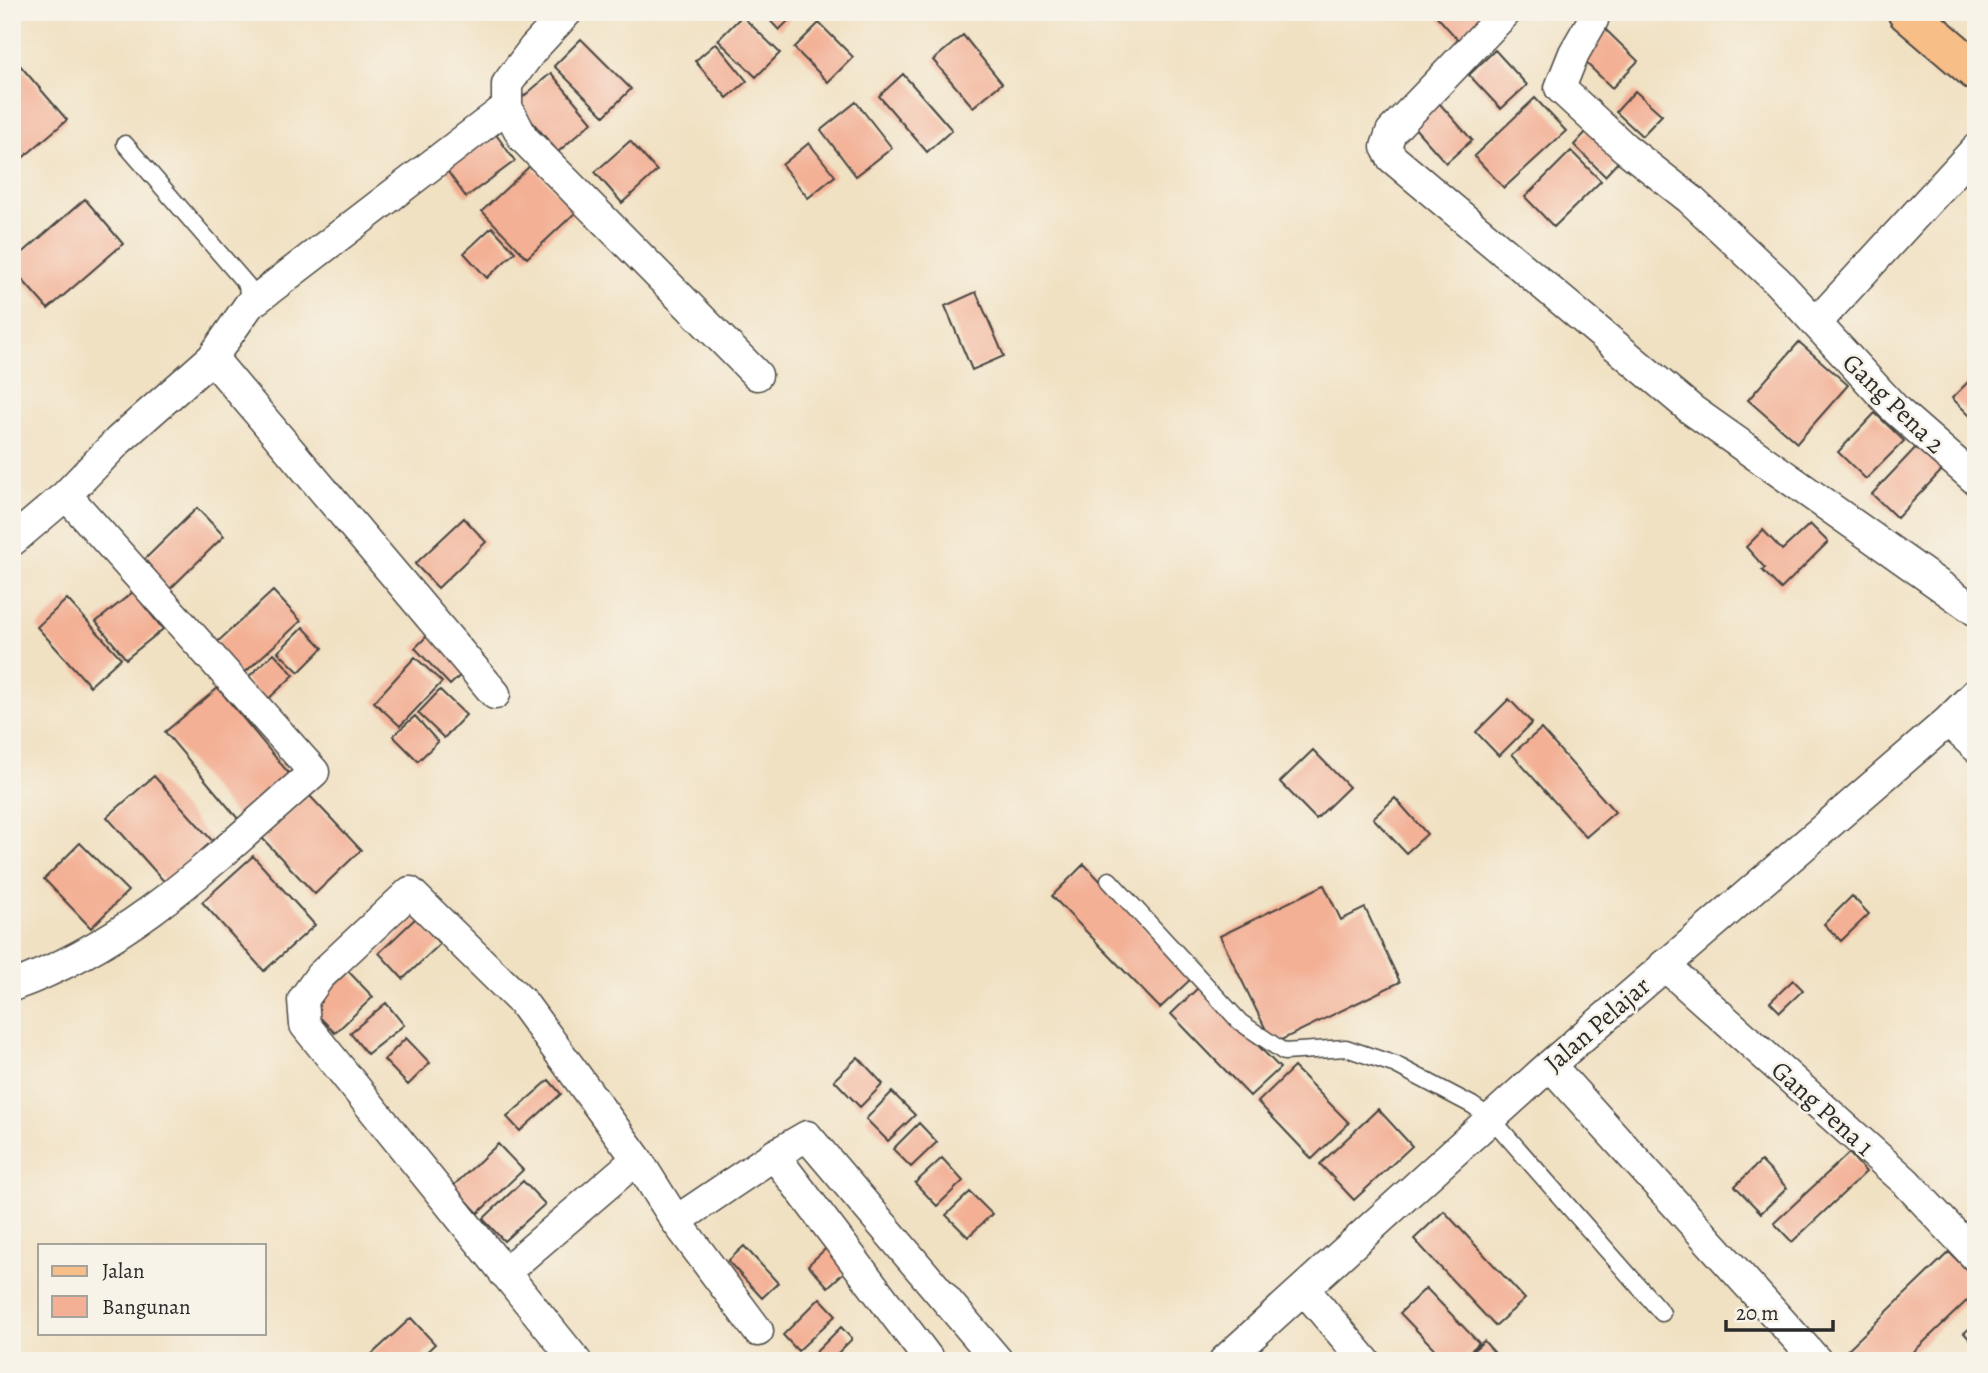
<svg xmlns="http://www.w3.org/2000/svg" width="1988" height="1373" font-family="Alegreya,serif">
  <rect width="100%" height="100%" fill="#f7f3e8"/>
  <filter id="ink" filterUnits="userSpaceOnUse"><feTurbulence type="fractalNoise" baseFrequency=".0143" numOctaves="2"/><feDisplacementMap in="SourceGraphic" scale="14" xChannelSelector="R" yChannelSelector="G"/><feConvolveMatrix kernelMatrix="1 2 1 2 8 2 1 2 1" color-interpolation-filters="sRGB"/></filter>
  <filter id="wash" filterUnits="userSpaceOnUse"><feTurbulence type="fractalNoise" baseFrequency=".00686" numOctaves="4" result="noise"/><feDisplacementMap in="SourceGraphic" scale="28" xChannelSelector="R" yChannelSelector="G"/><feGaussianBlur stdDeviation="1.57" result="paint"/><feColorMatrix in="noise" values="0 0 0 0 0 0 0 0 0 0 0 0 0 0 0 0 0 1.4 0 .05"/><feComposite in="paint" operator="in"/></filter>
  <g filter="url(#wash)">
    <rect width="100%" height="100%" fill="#f1e1c3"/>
    <g id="blocks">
      <!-- building -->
      <path fill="#f3b095" d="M 762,12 L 797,12 L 779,30 Z
        M 1433,12 L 1490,12 L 1459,41 Z
        M 742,16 L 780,53 L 756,77 L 718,40 Z
        M 819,23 L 853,57 L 828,82 L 794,48 Z
        M 1604,28 L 1638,61 L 1612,88 L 1578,55 Z
        M 963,35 L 1002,83 L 973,107 L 933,60 Z
        M 581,39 L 631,89 L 604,116 L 554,66 Z
        M 716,43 L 747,81 L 727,98 L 695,61 Z
        M 1495,50 L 1527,85 L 1501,109 L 1469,75 Z
        M 12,56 L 67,120 L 12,167 Z
        M 551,73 L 592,122 L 558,152 L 516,103 Z
        M 903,74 L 952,130 L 927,152 L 879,96 Z
        M 1635,91 L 1662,115 L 1642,136 L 1616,112 Z
        M 1535,98 L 1566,131 L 1504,188 L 1474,156 Z
        M 856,102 L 892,148 L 856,176 L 821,130 Z
        M 1439,103 L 1472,140 L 1446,163 L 1413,126 Z
        M 492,129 L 515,161 L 466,197 L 443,165 Z
        M 1587,131 L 1619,161 L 1605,176 L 1574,145 Z
        M 630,141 L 657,171 L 622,203 L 595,172 Z
        M 809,143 L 835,176 L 808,198 L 782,165 Z
        M 1571,151 L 1601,181 L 1554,227 L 1525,197 Z
        M 531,165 L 576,212 L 527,258 L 482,211 Z
        M 85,199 L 123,244 L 48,309 L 12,268 L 12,262 Z
        M 492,227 L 515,252 L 487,278 L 464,253 Z
        M 976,292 L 1004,356 L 972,370 L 945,306 Z
        M 1799,342 L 1848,385 L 1797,443 L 1748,400 Z
        M 1971,379 L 1976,385 L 1976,413 L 1971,417 L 1952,398 Z
        M 1875,413 L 1904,441 L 1866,479 L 1838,452 Z
        M 1919,444 L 1944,468 L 1897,518 L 1872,494 Z
        M 197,508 L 224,536 L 169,590 L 142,562 Z
        M 464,518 L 486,542 L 438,588 L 415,564 Z
        M 1810,524 L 1828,542 L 1781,589 L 1762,570 L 1765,568 L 1746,547 L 1763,530 L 1782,550 Z
        M 273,591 L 301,621 L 241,676 L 213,646 Z
        M 133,592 L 163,629 L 126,659 L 96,622 Z
        M 67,599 L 121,658 L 90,686 L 37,627 Z
        M 303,627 L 323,648 L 299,672 L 278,652 Z
        M 433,630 L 469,667 L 450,685 L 415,648 Z
        M 274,653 L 294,675 L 265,702 L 245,680 Z
        M 415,657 L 442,682 L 400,726 L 374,702 Z
        M 218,688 L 291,776 L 239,820 L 165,732 Z
        M 440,690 L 466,715 L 444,738 L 418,713 Z
        M 1509,699 L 1532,723 L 1499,756 L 1476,732 Z
        M 415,716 L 438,742 L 418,761 L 393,736 Z
        M 1541,729 L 1615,812 L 1586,837 L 1512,754 Z
        M 1313,750 L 1349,787 L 1316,819 L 1280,782 Z
        M 154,776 L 216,845 L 169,887 L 107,817 Z
        M 309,795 L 361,850 L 315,894 L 262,838 Z
        M 1395,798 L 1427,834 L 1406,853 L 1373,818 Z
        M 80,843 L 128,891 L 91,928 L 44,879 Z
        M 253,856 L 315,925 L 264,971 L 202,902 Z
        M 1084,864 L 1193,977 L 1160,1008 L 1052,896 Z
        M 1324,885 L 1341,920 L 1365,908 L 1400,982 L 1273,1044 L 1220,936 Z
        M 1852,896 L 1869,914 L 1841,941 L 1824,924 Z
        M 416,918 L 440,944 L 403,979 L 379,953 Z
        M 348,971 L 373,997 L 335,1033 L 310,1007 Z
        M 1793,980 L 1803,990 L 1780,1012 L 1770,1002 Z
        M 1200,986 L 1280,1068 L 1250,1096 L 1171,1014 Z
        M 386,1003 L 404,1025 L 367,1054 L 350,1033 Z
        M 406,1038 L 430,1063 L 408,1085 L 384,1060 Z
        M 858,1057 L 883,1084 L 860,1107 L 834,1080 Z
        M 1294,1067 L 1349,1123 L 1312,1159 L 1258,1102 Z
        M 549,1080 L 561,1094 L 520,1131 L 507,1117 Z
        M 892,1092 L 915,1115 L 888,1141 L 866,1119 Z
        M 1378,1109 L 1412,1146 L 1354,1200 L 1320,1164 Z
        M 919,1123 L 937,1142 L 911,1167 L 893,1149 Z
        M 498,1144 L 523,1170 L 478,1213 L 453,1186 Z
        M 1849,1153 L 1866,1172 L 1792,1242 L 1774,1223 Z
        M 942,1158 L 963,1181 L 937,1206 L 915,1183 Z
        M 1761,1161 L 1787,1188 L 1761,1213 L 1735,1186 Z
        M 523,1181 L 545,1204 L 504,1241 L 483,1219 Z
        M 970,1192 L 992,1214 L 968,1237 L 946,1215 Z
        M 1444,1211 L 1525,1299 L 1495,1326 L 1414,1239 Z
        M 834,1241 L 854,1263 L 828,1287 L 808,1265 Z
        M 744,1246 L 778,1283 L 762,1298 L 728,1261 Z
        M 1949,1252 L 1976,1279 L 1976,1292 L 1904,1361 L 1851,1361 L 1844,1353 Z
        M 1426,1288 L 1479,1343 L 1460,1361 L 1446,1361 L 1400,1313 Z
        M 820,1298 L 836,1315 L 798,1351 L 783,1335 Z
        M 411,1318 L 435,1344 L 417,1361 L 375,1361 L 371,1355 Z
        M 1976,1323 L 1976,1346 L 1964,1333 Z
        M 841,1327 L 852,1339 L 830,1361 L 807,1361 Z
        M 1484,1341 L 1502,1361 L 1461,1361 Z"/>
    </g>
  </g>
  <g filter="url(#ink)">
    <use href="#blocks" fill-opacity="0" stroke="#494642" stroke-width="2"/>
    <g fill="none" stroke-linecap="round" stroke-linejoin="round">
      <defs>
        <path id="lane" d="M 125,144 L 247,285 L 249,305
          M 1109,880 L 1240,1022 L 1284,1052 L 1346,1048 L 1396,1065 L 1472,1105 L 1491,1118 L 1662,1313"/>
        <path id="street" d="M 567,12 L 533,49 L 507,84 L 507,107 L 523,138 L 757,375
          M 1506,12 L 1391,132 L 1386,147 L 1392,158 L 1692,410 L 1976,611
          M 1593,20 L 1574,53 L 1560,88 L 1625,148 L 1690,199 L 1777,281 L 1897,411 L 1976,480
          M 1817,322 L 1976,149
          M 212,358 L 495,694
          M 12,541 L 66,495 L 119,440 L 212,358 L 249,305 L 507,107
          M 1948,721 L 1976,747
          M 1664,965 L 1906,1182 L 1976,1257
          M 12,986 C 133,943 220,854 314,772 L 66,495
          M 1550,1065 L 1817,1361
          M 774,1155 L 930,1361
          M 676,1221 L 774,1155 L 807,1136 L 998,1361
          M 504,1273 L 637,1159 L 676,1221 L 758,1331
          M 1304,1289 L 1365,1361
          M 576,1361 L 305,1025 L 303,1000 L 320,976 L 410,892 L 523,1003 L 637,1159
          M 1224,1361 L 1550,1065 L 1948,721 L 1976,693"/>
        <path id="primary" d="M 1907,12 L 1976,71"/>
      </defs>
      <!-- lane casing -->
      <use href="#lane" stroke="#494642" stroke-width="19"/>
      <!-- street casing -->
      <use href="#street" stroke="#494642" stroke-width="33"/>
      <!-- primary casing -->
      <use href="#primary" stroke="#494642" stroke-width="42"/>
      <!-- lane -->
      <use href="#lane" stroke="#fff" stroke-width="16"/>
      <!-- street -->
      <use href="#street" stroke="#fff" stroke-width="30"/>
      <!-- primary -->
      <use href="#primary" stroke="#f7be87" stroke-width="38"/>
    </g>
  </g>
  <g text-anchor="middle" stroke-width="5" stroke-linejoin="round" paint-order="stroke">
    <!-- street labels -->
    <g font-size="26" fill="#2b2b2b" stroke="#f7f3e8">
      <text transform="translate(1894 403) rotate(44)" y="9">Gang Pena 2</text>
      <text transform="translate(1597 1024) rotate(-41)" y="9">Jalan Pelajar</text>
      <text transform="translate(1823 1108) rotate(42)" y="9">Gang Pena 1</text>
    </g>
  </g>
  <!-- margin -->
  <rect width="1988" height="1373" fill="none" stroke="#f7f3e8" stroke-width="42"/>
  <!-- legend -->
  <rect x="38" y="1244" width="228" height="91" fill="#f7f3e8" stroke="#a5a39c" stroke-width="2"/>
  <rect x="52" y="1266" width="35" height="10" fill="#f7be87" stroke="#a5a39c" stroke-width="2"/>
  <text x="102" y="1278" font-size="21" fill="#2b2b2b">Jalan</text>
  <rect x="52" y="1296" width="35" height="21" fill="#f3b095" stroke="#a5a39c" stroke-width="2"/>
  <text x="102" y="1314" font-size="21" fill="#2b2b2b">Bangunan</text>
  <!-- scale -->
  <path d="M1726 1320v10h107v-10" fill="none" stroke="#2b2b2b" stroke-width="3.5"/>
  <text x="1736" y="1320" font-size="21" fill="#2b2b2b" stroke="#f7f3e8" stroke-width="5" paint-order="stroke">20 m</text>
</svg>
